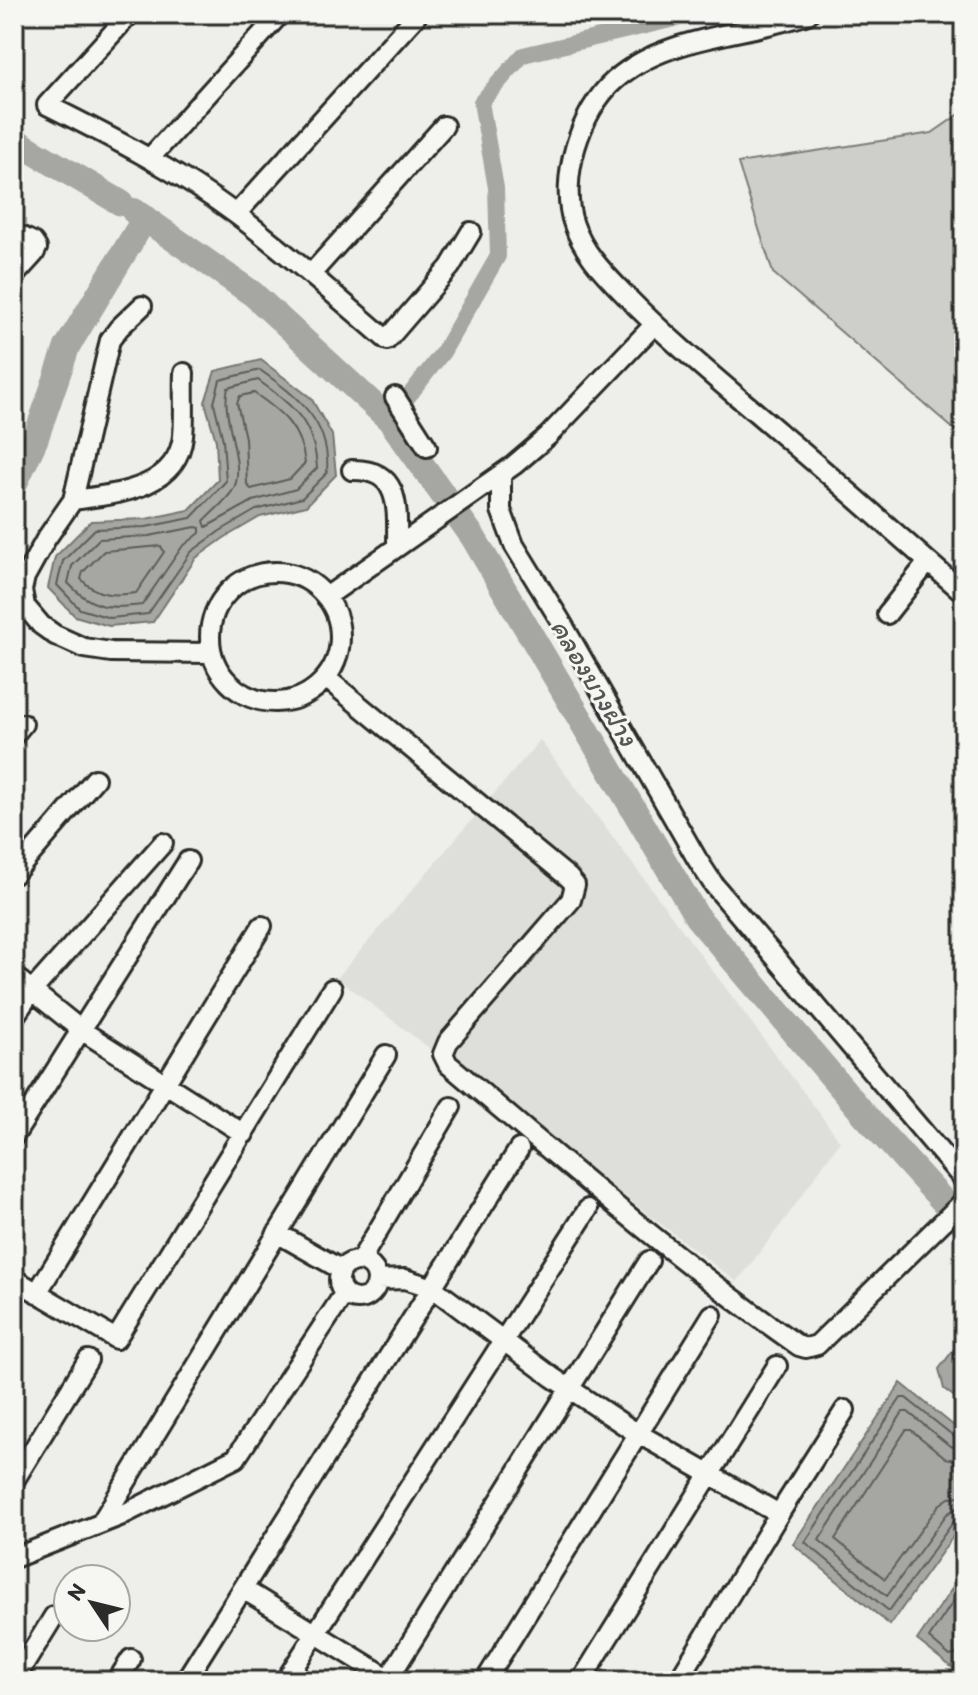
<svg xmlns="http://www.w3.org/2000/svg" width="978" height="1695" font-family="Itim,'Playpen Sans Thai',sans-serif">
  <rect width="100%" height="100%" fill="#eeeeea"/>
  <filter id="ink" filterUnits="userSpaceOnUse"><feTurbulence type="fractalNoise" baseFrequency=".0125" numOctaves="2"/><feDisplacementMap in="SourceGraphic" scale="16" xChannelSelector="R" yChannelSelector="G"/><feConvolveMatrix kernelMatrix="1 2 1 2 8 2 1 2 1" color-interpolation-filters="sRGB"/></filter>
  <g filter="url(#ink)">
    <!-- built -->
    <path fill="#dededb" d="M 540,740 L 840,1141 L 786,1218 L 737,1282 L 337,978 Z"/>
    <!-- green -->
    <path fill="#cececa" stroke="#7c7c7a" stroke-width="2" d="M 964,111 L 964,438 L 773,273 L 738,163 L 932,133 Z"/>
    <!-- water -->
    <path fill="#a6a6a3" stroke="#757573" stroke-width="2" d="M 261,360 L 311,398 L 332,435 L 336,475 L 306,506 L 260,517 L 224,538 L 196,558 L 153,622 L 109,626 L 75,616 L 48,588 L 55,557 L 91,521 L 146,519 L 189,510 L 218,480 L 216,441 L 205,402 L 215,371 Z
      M 964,1336 L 964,1404 L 944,1389 L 939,1369 Z
      M 901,1383 L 964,1434 L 964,1521 L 890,1625 L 793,1544 Z
      M 964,1571 L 964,1655 L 954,1669 L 917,1640 Z"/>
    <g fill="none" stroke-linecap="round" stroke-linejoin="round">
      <!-- shore -->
      <path stroke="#5c5c5b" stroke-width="2" d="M 260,370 C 298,397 331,422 327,473 L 302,498 L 256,510 L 220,531 L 191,552 L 148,614 L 110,618 L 80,609 L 57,585 L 63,561 L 95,529 L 146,527 L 191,518 L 226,481 L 223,440 L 214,403 L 220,380 Z
        M 258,380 C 294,407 314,421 317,468 L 296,489 L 253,501 L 206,527 L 204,521 C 213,511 228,500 234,488 C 246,463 220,416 228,388 Z
        M 254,393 C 282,412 301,428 305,463 L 290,479 L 251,489 L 247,485 L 245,438 L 237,403 L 240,396 Z
        M 196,527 L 200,528 L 200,533 L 182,547 L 142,605 C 109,609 92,609 68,583 L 72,566 L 99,539 L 149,536 Z
        M 161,546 L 164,552 L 136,593 C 115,596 96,596 81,579 L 83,572 L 104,551 Z
        M 964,1440 L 956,1438 L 906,1398 L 901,1398 L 805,1542 L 889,1611 L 954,1521 L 964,1517
        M 964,1450 L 950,1446 L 908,1412 L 903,1412 L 819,1540 L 887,1596 L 946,1515 L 954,1509 L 964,1507
        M 964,1462 L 946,1458 L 911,1430 L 906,1430 L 835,1539 L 885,1579 L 939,1505 L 949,1498 L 964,1495
        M 964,1585 L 929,1638 L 950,1656 L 964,1652"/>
      <!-- canal -->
      <path stroke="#a6a6a3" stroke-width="16" d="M 390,420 L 443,352 L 498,256 L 496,188 L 481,102 L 523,55 L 696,14"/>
      <!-- river -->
      <path stroke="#a6a6a3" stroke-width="26" d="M 14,140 L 121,203
        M 134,211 L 253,294 L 390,420 L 473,537 L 697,917 L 863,1113 L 964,1224
        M 14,485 L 35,440 L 67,347 L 145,218"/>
      <defs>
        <path id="minor" d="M 130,14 L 47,105 C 113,138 178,171 237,215 C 289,254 338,298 387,340 L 450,267 L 471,232
          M 808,14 C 745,36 666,35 615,80 C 580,110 558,181 574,225 C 584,254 606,275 627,297 C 675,346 729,389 781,434 C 843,486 903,540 964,593
          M 150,158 L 280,14
          M 236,214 L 418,14
          M 14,233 L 33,242 L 37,248 L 34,254 L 14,276
          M 311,274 L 444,126
          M 142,306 L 119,328 L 110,340 L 73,500 L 46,539 L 25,577 L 22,590 L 25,606 L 41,625 L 55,635 L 84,648 L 111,652 L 212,653
          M 395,397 L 427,447
          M 352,470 C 402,469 397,510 397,547
          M 501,475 L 501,510 L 514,545 L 560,620 L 697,859 L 714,885 L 964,1180
          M 73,500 C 114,494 177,490 183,436 C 185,416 183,394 184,373
          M210 637a65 65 0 1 1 130 0a65 65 0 1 1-130 0Z
          M 326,597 L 514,465 L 548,436 L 654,325
          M 887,614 L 928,562
          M 326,678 L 569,878 L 575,885 L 571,900 L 448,1042 L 443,1054 L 448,1064 C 563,1161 676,1261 799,1346 L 806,1348 L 817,1345 L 964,1201
          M 14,735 L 23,724
          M 14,874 L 95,779
          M 14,976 L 81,1030 L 244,1134
          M 14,1017 L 32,991 L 163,843
          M 14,1136 L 188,861
          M 277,1233 L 342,1270
          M339 1280a19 19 0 1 1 38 0a19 19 0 1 1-38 0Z
          M 360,1261 L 451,1107
          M 14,1279 L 116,1339 L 332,989
          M 378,1280 L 405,1279 L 433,1288 L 552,1377 L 632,1430 L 779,1514 L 678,1681
          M 37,1293 L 262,926
          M 14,1481 L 88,1360
          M 779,1514 L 845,1410
          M 101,1523 L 386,1055
          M 14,1558 L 120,1516 L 236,1458 L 344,1294
          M 243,1589 L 393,1681
          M 188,1676 L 519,1149
          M 14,1681 L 54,1616
          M 117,1681 L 131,1659
          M 285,1681 L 588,1209
          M 387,1681 L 649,1261
          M 485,1681 L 712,1315
          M 581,1681 L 777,1366"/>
      </defs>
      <!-- minor casing -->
      <use href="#minor" stroke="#2b2b2b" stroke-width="24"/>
      <!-- minor -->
      <use href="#minor" stroke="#f6f6f2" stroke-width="18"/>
    </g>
  </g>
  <g text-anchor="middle" stroke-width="6" stroke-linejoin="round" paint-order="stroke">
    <!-- water labels -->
    <g font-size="28" font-style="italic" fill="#565655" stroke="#f6f6f2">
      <text transform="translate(595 682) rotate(59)" y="10">คลองบางฝาง</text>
    </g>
  </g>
  <!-- margin -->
  <rect width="978" height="1695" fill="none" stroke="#f6f6f2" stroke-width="48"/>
  <rect x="24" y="24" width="930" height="1647" fill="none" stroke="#2b2b2b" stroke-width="3" filter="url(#ink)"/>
  <!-- north arrow -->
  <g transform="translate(92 1603) rotate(305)"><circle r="38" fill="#f6f6f2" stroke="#a5a5a2" stroke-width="2"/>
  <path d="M0-6L14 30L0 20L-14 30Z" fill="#2b2b2b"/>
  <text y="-12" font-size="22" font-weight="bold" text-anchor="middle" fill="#2b2b2b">N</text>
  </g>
</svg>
